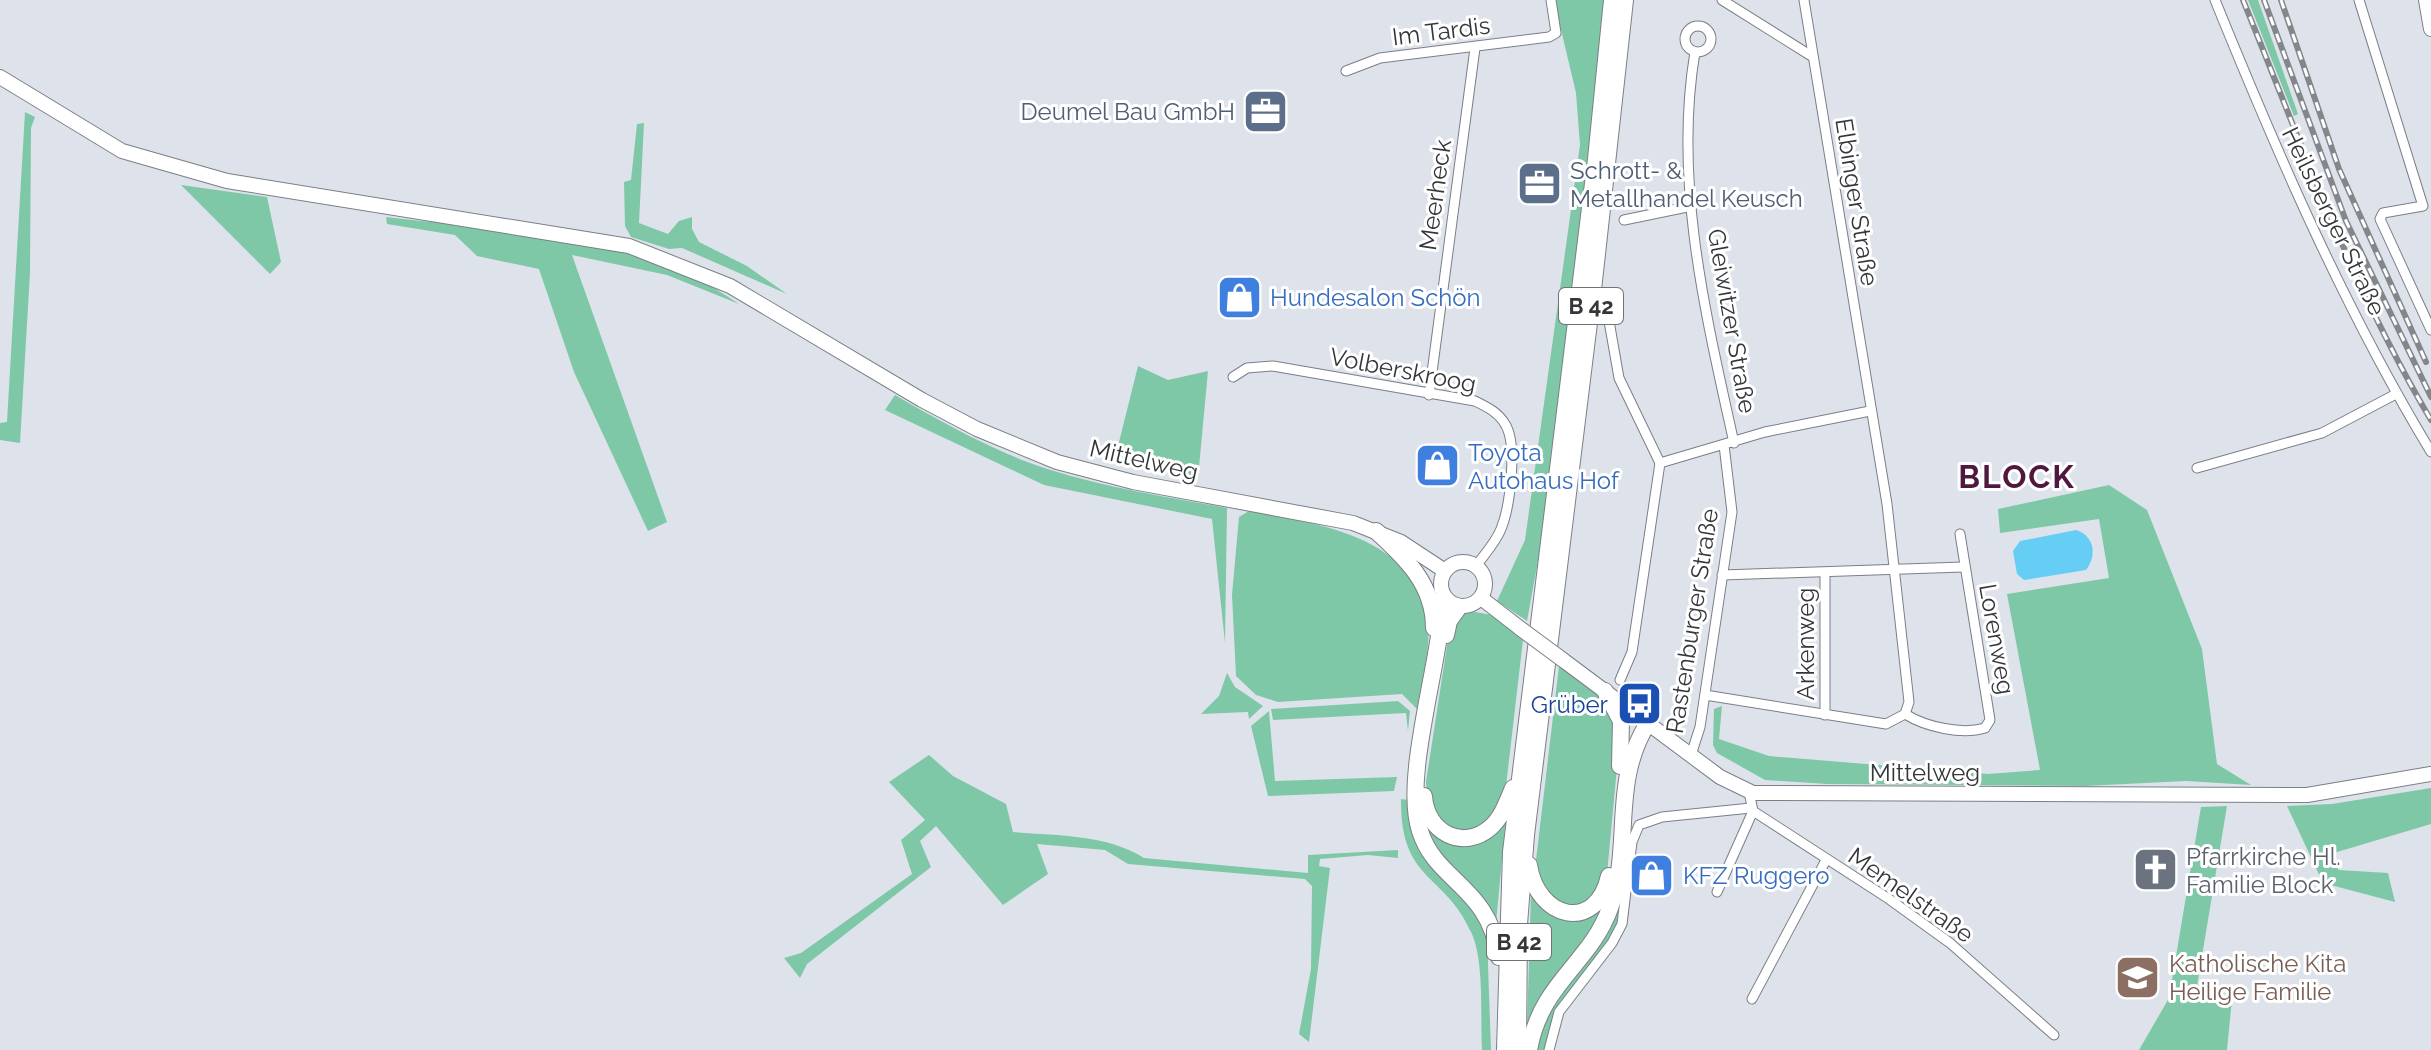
<svg xmlns="http://www.w3.org/2000/svg" width="2431" height="1050" viewBox="0 0 2431 1050" font-family="Raleway,sans-serif">
<rect width="100%" height="100%" fill="#dee3eb"/>
<!-- green -->
<g fill="#7ec8a7">
<path d="M1554 0H1606L1545 522 1527 621 1497 601 1525 540 1580 145 1576 93Z"/>
<path d="M2248 0H2258L2298 114 2294 116Z"/>
<path d="M25 112 35 117 31 128 30 273 20 443 0 440V423L7 422Z"/>
<path d="M644 123 639 223 668 234 679 221 692 217V229L699 242 747 266 787 294 682 248 669 249 631 237 625 226 624 182 631 180 637 124Z"/>
<path d="M181 185 267 197 281 262 270 274Z"/>
<path d="M386 217C503 231 639 234 739 304L667 275 572 255 667 522 648 531 574 372 539 269 477 256 455 235 387 224Z"/>
<path d="M1138 366 1168 380 1208 371 1198 478 1115 458Z"/>
<path d="M895 395C936 419 978 442 1022 460 1087 485 1158 495 1227 508L1225 643 1212 519 1044 485 885 410Z"/>
<path d="M2109 485 2147 510 2202 649 2217 764 2251 785 2186 781 2085 786 1827 784 1765 780 1717 753 1713 745 1714 709 1722 706 1719 739 1769 756 1988 774 2040 770 2007 594 2109 578 2099 519 2000 533 1998 509Z"/>
<path d="M1249 511C1319 524 1417 536 1428 623 1431 650 1421 682 1417 709L1402 694 1278 702 1256 695 1236 676 1232 595 1239 517Z"/>
<path d="M1475 612 1492 615 1523 640 1506 786 1493 817 1469 833 1444 827 1427 794 1426 782 1448 639 1462 614Z"/>
<path d="M1559 666 1589 687 1609 707 1619 746 1607 874 1599 893 1575 907 1554 902 1536 872V860Z"/>
<path d="M1227 673 1235 687 1263 706 1249 719 1248 712 1201 714 1219 696Z"/>
<path d="M1398 701 1410 711 1408 731 1406 713 1273 720 1271 709Z"/>
<path d="M1269 711 1275 781 1397 777 1394 791 1268 796 1251 726Z"/>
<path d="M929 755 953 776 1006 804 1013 832C1057 836 1106 834 1144 858L1308 873V855L1398 850V858L1368 855 1320 859 1319 866 1330 868 1309 1042 1299 1034 1311 969 1312 886 1305 879 1128 864 1105 850 1037 844 1048 874 1003 905 936 826 920 841 931 867 807 964 800 978 784 958 801 953 912 874 901 840 925 820 889 782Z"/>
<path d="M2431 788V824L2327 855 2339 870 2388 873 2395 902 2323 883 2287 806 2332 804Z"/>
<path d="M1401 799 1409 800 1455 887 1479 918 1487 936 1491 1050H1482C1480 1017 1485 961 1471 932 1444 872 1400 882 1401 799Z"/>
<path d="M2227 806 2196 992 2232 999 2227 1050H2139L2169 998 2201 807Z"/>
<path d="M1506 817 1496 923C1473 881 1438 863 1424 819L1447 842Z"/>
<path d="M1627 822 1634 841 1628 918 1616 942 1561 1012 1553 1050H1535L1540 1025 1598 940Z"/>
<path d="M1531 891 1548 911 1606 901 1602 915 1527 1029Z"/>
</g>
<!-- water -->
<path fill="#66cdf5" d="M2076 530C2095 536 2097 556 2086 570L2024 580 2017 574 2013 551 2020 541Z"/>
<g fill="none" stroke-linecap="round" stroke-linejoin="round">
<defs>
<g id="street">
<path d="M1722 0 1813 57"/>
<path d="M2215 0C2278 155 2344 308 2431 452"/>
<path d="M2359 0 2423 206 2383 213 2380 219 2431 330"/>
<circle cx="1698" cy="39" r="13"/>
<path d="M1695 52C1673 182 1706 316 1734 443"/>
<path d="M1346 71 1380 58 1549 37 1556 33 1551 0"/>
<path d="M1624 220 1692 206"/>
<path d="M1606 304 1619 378 1660 463 1632 652 1620 680"/>
<path d="M1233 377 1247 368 1273 366 1475 401C1487 407 1498 412 1505 424 1518 444 1510 507 1501 529 1496 542 1484 555 1476 566"/>
<path d="M1429 395 1475 48"/>
<path d="M1660 463 1765 432 1870 411"/>
<path d="M2197 468 2322 433 2396 394"/>
<path d="M1825 574V715"/>
<path d="M1722 575 1963 567"/>
<path d="M1705 695 1886 724 1905 714 1909 702 1887 504 1804 0"/>
<path d="M1905 714C1926 727 1962 735 1985 728L1990 720 1960 534"/>
<path d="M1691 755 1700 727 1732 512 1724 445"/>
<path d="M1749 792 1753 811 1889 899 1950 943 2054 1035"/>
<path d="M1717 892 1753 811"/>
<path d="M1752 999 1826 860"/>
<path d="M1549 1050 1559 1012 1612 943 1622 924 1632 842 1639 825 1662 817 1751 808"/>
</g>
<g id="secondary">
<path d="M2426 0 2431 29"/>
<path d="M0 77 122 151 227 181 629 246 730 286 922 400 977 429 1057 462 1133 482 1353 523 1401 542 1445 571"/>
<circle cx="1463" cy="584" r="22"/>
<path d="M1481 598 1521 629"/>
<path d="M1563 660 1720 777 1753 793 2307 795 2431 774"/>
</g>
<g id="highway">
<path d="M1376 531C1406 558 1434 585 1434 628"/>
<path d="M1443 596C1442 659 1402 776 1420 831 1436 882 1489 886 1499 957"/>
<path d="M1446 635 1449 621 1459 607"/>
<path d="M1605 691 1621 721 1620 766"/>
<path d="M1424 796C1426 832 1463 852 1491 827 1502 817 1507 802 1513 788"/>
<path d="M1529 865C1537 919 1596 934 1609 876"/>
<path d="M1505 1050 1511 852 1596 159 1612 0"/>
<path d="M1518 1050 1519 924 1526 835 1593 290 1625 0"/>
<path d="M1529 1050C1541 982 1590 964 1610 908 1633 847 1610 783 1648 723"/>
</g>
</defs>
<!-- street casing -->
<use href="#street" stroke="#7a7f86" stroke-width="11"/>
<!-- secondary casing -->
<use href="#secondary" stroke="#7a7f86" stroke-width="16"/>
<!-- highway casing -->
<use href="#highway" stroke="#7a7f86" stroke-width="18"/>
<!-- street -->
<use href="#street" stroke="#fff" stroke-width="9"/>
<!-- secondary -->
<use href="#secondary" stroke="#fff" stroke-width="14"/>
<!-- highway -->
<use href="#highway" stroke="#fff" stroke-width="16"/>
<defs>
<g id="rail">
<path d="M2243 0C2301 142 2352 288 2431 420"/>
<path d="M2264 0 2346 221 2431 397"/>
<path d="M2281 0 2339 169 2426 362"/>
</g>
</defs>
<!-- rail casing -->
<use href="#rail" stroke="#83878c" stroke-width="6"/>
<!-- rail -->
<use href="#rail" stroke="#fff" stroke-width="3" stroke-dasharray="9" stroke-linecap="butt"/>
<defs>
<path id="secondary-bridge" d="M1521 629 1563 660"/>
</defs>
<!-- secondary-bridge casing -->
<use href="#secondary-bridge" stroke="#7a7f86" stroke-width="16" stroke-linecap="butt"/>
<!-- secondary-bridge -->
<use href="#secondary-bridge" stroke="#fff" stroke-width="14"/>
</g>
<!-- icons -->
<defs>
<symbol id="office-square" viewBox="-11 -11 22 22"><rect x="-9" y="-9" width="18" height="18" rx="4" fill="#5c6f8a" stroke="#fff"/><path d="M-6-3h4V-5.5h4V-3h4V5H-6ZM-1-4.5V-3h2v-1.5ZM-6 0V1H6V0Z" fill="#fff"/></symbol>
<symbol id="shop-square" viewBox="-11 -11 22 22"><rect x="-9" y="-9" width="18" height="18" rx="4" fill="#3f7fe0" stroke="#fff"/><path d="M-5-2.5h2.3a2.7 3.5 0 0 1 5.4 0H5L5.5 6h-11ZM-1.5-2.5h3a1.5 2.3 0 0 0-3 0Z" fill="#fff"/></symbol>
<symbol id="bus-square" viewBox="-11 -11 22 22"><rect x="-9" y="-9" width="18" height="18" rx="4" fill="#1a4fb4" stroke="#fff"/><path d="M-5-6H5V4H4V6H2V4H-2V6H-4V4H-5ZM-3.5-4V0h7V-4ZM-3.5 1.2v1.5H-2V1.2ZM2 1.2v1.5H3.5V1.2Z" fill="#fff"/></symbol>
<symbol id="church-square" viewBox="-11 -11 22 22"><rect x="-9" y="-9" width="18" height="18" rx="4" fill="#6b7280" stroke="#fff"/><path d="M-1.2-6h2.4v3.5h3.3v2.4h-3.3V6h-2.4V-.1h-3.3v-2.4h3.3Z" fill="#fff"/></symbol>
<symbol id="school-square" viewBox="-11 -11 22 22"><rect x="-9" y="-9" width="18" height="18" rx="4" fill="#8d6e63" stroke="#fff"/><path d="M0-5L7-2L0 1L-7-2ZM-4 1L0 2.5L4 1V4Q0 6-4 4Z" fill="#fff"/></symbol>
</defs>
<g fill-rule="evenodd">
<use href="#office-square" x="1240" y="86" width="51" height="51"/>
<use href="#office-square" x="1514" y="158" width="51" height="51"/>
<use href="#shop-square" x="1214" y="272" width="51" height="51"/>
<use href="#shop-square" x="1412" y="440" width="51" height="51"/>
<use href="#bus-square" x="1614" y="678" width="51" height="51"/>
<use href="#church-square" x="2130" y="844" width="51" height="51"/>
<use href="#shop-square" x="1626" y="850" width="51" height="51"/>
<use href="#school-square" x="2112" y="952" width="51" height="51"/>
</g>
<g text-anchor="middle" dominant-baseline="central" stroke-width="6" stroke-linejoin="round" paint-order="stroke">
<!-- shield labels -->
<g fill="#fff" stroke="#717274" stroke-width="2">
<rect x="1559" y="288" width="64" height="36" rx="6"/>
<rect x="1487" y="924" width="64" height="36" rx="6"/>
</g>
<g font-size="22" font-weight="bold" fill="#343639">
<text x="1591" y="306">B 42</text>
<text x="1519" y="942">B 42</text>
</g>
<!-- street labels -->
<g font-size="24" fill="#343639" stroke="#fff">
<text transform="translate(1441 31) rotate(-7)">Im Tardis</text>
<text transform="translate(1435 195) rotate(-82)">Meerheck</text>
<text transform="translate(1857 202) rotate(81)">Elbinger Straße</text>
<text transform="translate(2334 221) rotate(64)">Heilsberger Straße</text>
<text transform="translate(1732 321) rotate(80)">Gleiwitzer Straße</text>
<text transform="translate(1403 370) rotate(11)">Volberskroog</text>
<text transform="translate(1144 460) rotate(13)">Mittelweg</text>
<text transform="translate(1692 621) rotate(-81)">Rastenburger Straße</text>
<text transform="translate(1997 639) rotate(80)">Lorenweg</text>
<text transform="translate(1805 644) rotate(-90)">Arkenweg</text>
<text x="1925" y="772">Mittelweg</text>
<text transform="translate(1911 895) rotate(35)">Memelstraße</text>
</g>
<!-- service labels -->
<g font-size="24" fill="#4e5e75" stroke="#fff" text-anchor="end">
<text x="1235" y="111">Deumel Bau GmbH</text>
<text x="1570" y="170" text-anchor="start">Schrott- &amp;<tspan x="1570" dy="28">Metallhandel Keusch</tspan></text>
</g>
<!-- shop labels -->
<g font-size="24" fill="#366cbe" stroke="#fff" text-anchor="start">
<text x="1270" y="297">Hundesalon Schön</text>
<text x="1468" y="452">Toyota<tspan x="1468" dy="28">Autohaus Hof</tspan></text>
<text x="1683" y="875">KFZ Ruggero</text>
</g>
<!-- transit labels -->
<g font-size="24" fill="#164399" stroke="#fff" text-anchor="end">
<text x="1608" y="704">Grüber</text>
</g>
<!-- worship labels -->
<g font-size="24" fill="#5b616d" stroke="#fff" text-anchor="start">
<text x="2186" y="856">Pfarrkirche Hl.<tspan x="2186" dy="28">Familie Block</tspan></text>
</g>
<!-- education labels -->
<g font-size="24" fill="#785e54" stroke="#fff" text-anchor="start">
<text x="2169" y="963">Katholische Kita<tspan x="2169" dy="28">Heilige Familie</tspan></text>
</g>
<!-- district labels -->
<g font-size="32" font-weight="bold" letter-spacing="2" fill="#50173f" stroke="#fff">
<text x="2017" y="476">BLOCK</text>
</g>
</g>
</svg>
